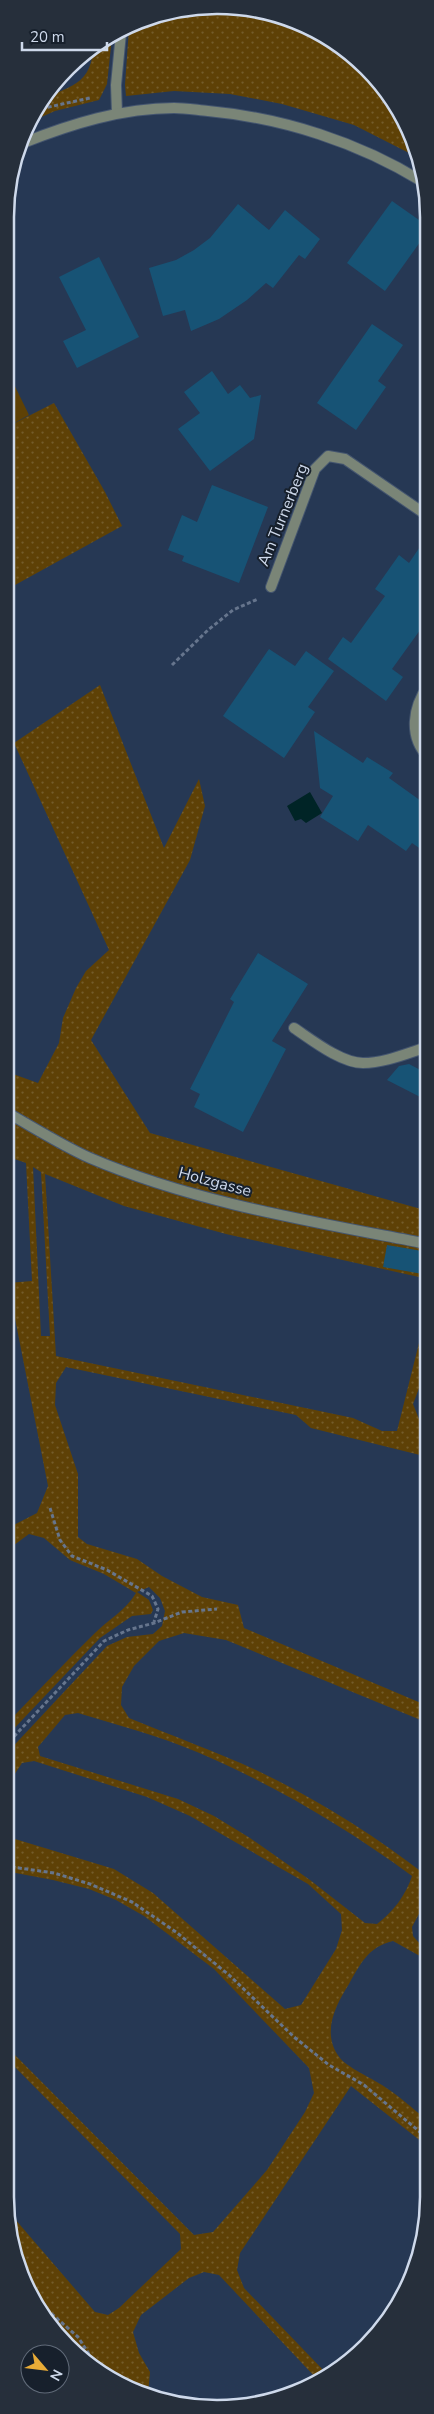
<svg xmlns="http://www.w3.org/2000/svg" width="434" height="2414" viewBox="0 0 434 2414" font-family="'Nunito Sans',sans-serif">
<defs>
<pattern id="grass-dots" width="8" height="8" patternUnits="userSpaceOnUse" patternTransform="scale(1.25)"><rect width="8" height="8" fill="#5e4106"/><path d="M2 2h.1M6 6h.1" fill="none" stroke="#745c2a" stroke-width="1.8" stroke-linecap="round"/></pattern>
</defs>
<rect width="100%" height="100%" fill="#263854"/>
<!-- grass -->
<g fill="url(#grass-dots)" fill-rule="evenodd">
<path d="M244 7 311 27 367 67 407 123 414 147 411 154 354 125 282 104 230 94 174 91 126 96 125 85 129 28 162 12Z"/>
<path d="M112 37 107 84 99 100 55 111 30 122C42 85 77 96 89 68 92 61 93 53 95 45Z"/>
<path d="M54 403 105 492 122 526 6 590 7 427Z"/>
<path d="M100 685 164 848 199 779 205 806 190 860 91 1040 150 1133 428 1211V1279L226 1234 124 1206 45 1174 56 1356 353 1418 382 1431H397L428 1307V1365L413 1404 419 1419 428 1426V1457L311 1428 296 1415 66 1367 56 1383 55 1405 78 1474V1537L87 1544 137 1559 162 1576 202 1597 238 1605 244 1628 428 1706V1723L226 1640 184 1633 159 1641 134 1666 122 1687 121 1705 129 1718C172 1736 215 1751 256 1770 317 1799 374 1835 427 1876V1899L412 1927 413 1936 427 1952V1960L393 1941C368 1947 361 1963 349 1984 335 2006 321 2034 340 2058 347 2067 371 2078 382 2085 398 2095 412 2108 427 2120V2146L351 2086 240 2253 237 2270 244 2288 327 2374 317 2379 219 2275 204 2272 189 2278 141 2315 133 2332 139 2353 150 2372 148 2394 123 2387 79 2356 83 2353 76 2343 47 2317 21 2278 8 2211 95 2312 108 2315 119 2308 181 2249 180 2234 5 2057V2045L194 2235 213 2232 267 2170 305 2112 314 2093 309 2068 214 1969 144 1916 116 1900 89 1889 53 1880 5 1871V1836L114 1869 153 1893 285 2009 301 2005 336 1949 342 1930 341 1914 308 1884 190 1816 147 1797 34 1761 22 1763 5 1789V1755L107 1646 127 1637 153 1634 162 1626 165 1611 160 1598 149 1587 137 1592 149 1600 153 1610 151 1614 132 1616 100 1638 5 1738V1702L14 1716C41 1688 67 1660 95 1633 109 1619 126 1610 136 1593L104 1574 70 1560 44 1538 29 1534 6 1551V1529L37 1513 48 1486 8 1283 32 1281 26 1163 6 1156V1069L13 1074 38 1083 59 1043 63 1018 76 988 86 971 109 950 14 743ZM33 1167 41 1172 50 1336H41ZM78 1713C118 1725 159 1736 197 1752 274 1785 345 1827 412 1876 406 1895 393 1912 377 1924L365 1923 310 1880 250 1838 214 1816 178 1799 40 1756 38 1747 65 1715Z"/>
</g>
<!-- green -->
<path fill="#5e4106" d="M7 370 29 415 7 427Z"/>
<!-- water -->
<path fill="#002426" d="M310 792 322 813 306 823 301 819 295 821 287 806Z"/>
<!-- building -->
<g fill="#175375">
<path d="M392 201 429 227 428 231 385 291 347 263Z"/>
<path d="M238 204 269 230 285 210 320 239 305 259 299 255 273 288 266 283 247 300 219 319 191 331 185 310 163 316 149 268 176 260 194 250 210 238Z"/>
<path d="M99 257 139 337 77 368 63 341 86 330 59 277Z"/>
<path d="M372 324 403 345 378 381 386 387 356 430 317 403Z"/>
<path d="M212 371 228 394 240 385 250 398 261 395 254 439 210 471 178 429 200 413 184 392Z"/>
<path d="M212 485 268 507 239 583 182 561 184 556 168 550 182 515 197 522Z"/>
<path d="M428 535V619L392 669 403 677 386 701 328 659 343 637 351 643 385 596 375 589 399 555 409 563Z"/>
<path d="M269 649 295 666 306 651 334 671 308 707 315 712 284 758 223 716Z"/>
<path d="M314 731 363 763 367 757 393 773 389 778 428 806V854L412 843 406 851 368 825 358 841 320 817 333 796 320 788Z"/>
<path d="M258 953 308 984 272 1041 286 1049 243 1132 194 1107 200 1094 190 1089 234 1002 230 999Z"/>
<path d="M409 1064 428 1074V1101L387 1080 399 1066Z"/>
<path d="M387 1245 428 1252V1275L383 1267Z"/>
</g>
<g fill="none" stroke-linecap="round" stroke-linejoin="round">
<defs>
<g id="lane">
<path d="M117 113 116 85 121 33"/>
<path d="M271 587 315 469 328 456 345 459 428 516"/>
<path d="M294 1028C312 1040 341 1063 363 1063 384 1063 405 1054 424 1048L428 1050"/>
</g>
<g id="street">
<path d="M23 143C71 124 122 108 174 108 185 108 197 110 208 111 283 118 358 142 423 182"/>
<path d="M428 757C408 736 413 707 428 686"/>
<path d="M424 1048 428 1041"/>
<path d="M6 1112C33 1127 61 1145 90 1158 195 1203 315 1222 428 1244"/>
</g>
</defs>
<!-- lane casing -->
<use href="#lane" stroke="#44556f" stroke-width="12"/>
<!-- street casing -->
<use href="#street" stroke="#44556f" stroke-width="12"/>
<!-- path -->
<g stroke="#66758d" stroke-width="3" stroke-dasharray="4 2.5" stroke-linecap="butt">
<path d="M35 110 90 98"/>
<path d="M172 665 208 630 233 610 258 599"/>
<path d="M50 1508 60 1540 72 1556 107 1570 152 1596 158 1609 154 1622"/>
<path d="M5 1746 104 1641 128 1630 154 1623 182 1612 217 1609"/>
<path d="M5 1866 54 1873 90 1884 132 1902 176 1932 229 1975 294 2037 329 2065 364 2085 427 2138"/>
<path d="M22 2279 45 2308 78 2337 100 2371"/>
</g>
<!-- lane -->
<use href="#lane" stroke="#7a8577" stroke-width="10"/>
<!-- street -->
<use href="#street" stroke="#7a8577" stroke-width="10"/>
</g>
<g text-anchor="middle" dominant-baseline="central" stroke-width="4" stroke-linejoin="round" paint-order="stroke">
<!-- street labels -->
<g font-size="16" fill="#ced9eb" stroke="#17202c">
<text transform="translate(283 515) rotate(-68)">Am Turnerberg</text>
<text transform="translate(215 1182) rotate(15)">Holzgasse</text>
</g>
</g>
<!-- crop -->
<path d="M0 0H434V2414H0ZM217 14H217A203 203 0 0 1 420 217V2197A203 203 0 0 1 217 2400H217A203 203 0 0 1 14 2197V217A203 203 0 0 1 217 14Z" fill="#262f3b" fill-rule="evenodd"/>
<path fill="none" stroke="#ced9eb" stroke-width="2.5" d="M217 14H217A203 203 0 0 1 420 217V2197A203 203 0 0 1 217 2400H217A203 203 0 0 1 14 2197V217A203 203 0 0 1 217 14Z"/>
<!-- north arrow -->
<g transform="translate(45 2369) rotate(118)"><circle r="24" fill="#17202c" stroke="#606a78"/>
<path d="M0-4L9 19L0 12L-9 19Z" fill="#e8ab37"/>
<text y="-8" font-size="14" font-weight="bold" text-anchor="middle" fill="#ced9eb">N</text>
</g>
<!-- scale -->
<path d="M22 42v8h85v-8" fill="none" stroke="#ced9eb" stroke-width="2.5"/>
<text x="30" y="42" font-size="15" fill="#ced9eb" stroke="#17202c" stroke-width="4" paint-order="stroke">20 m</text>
</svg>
